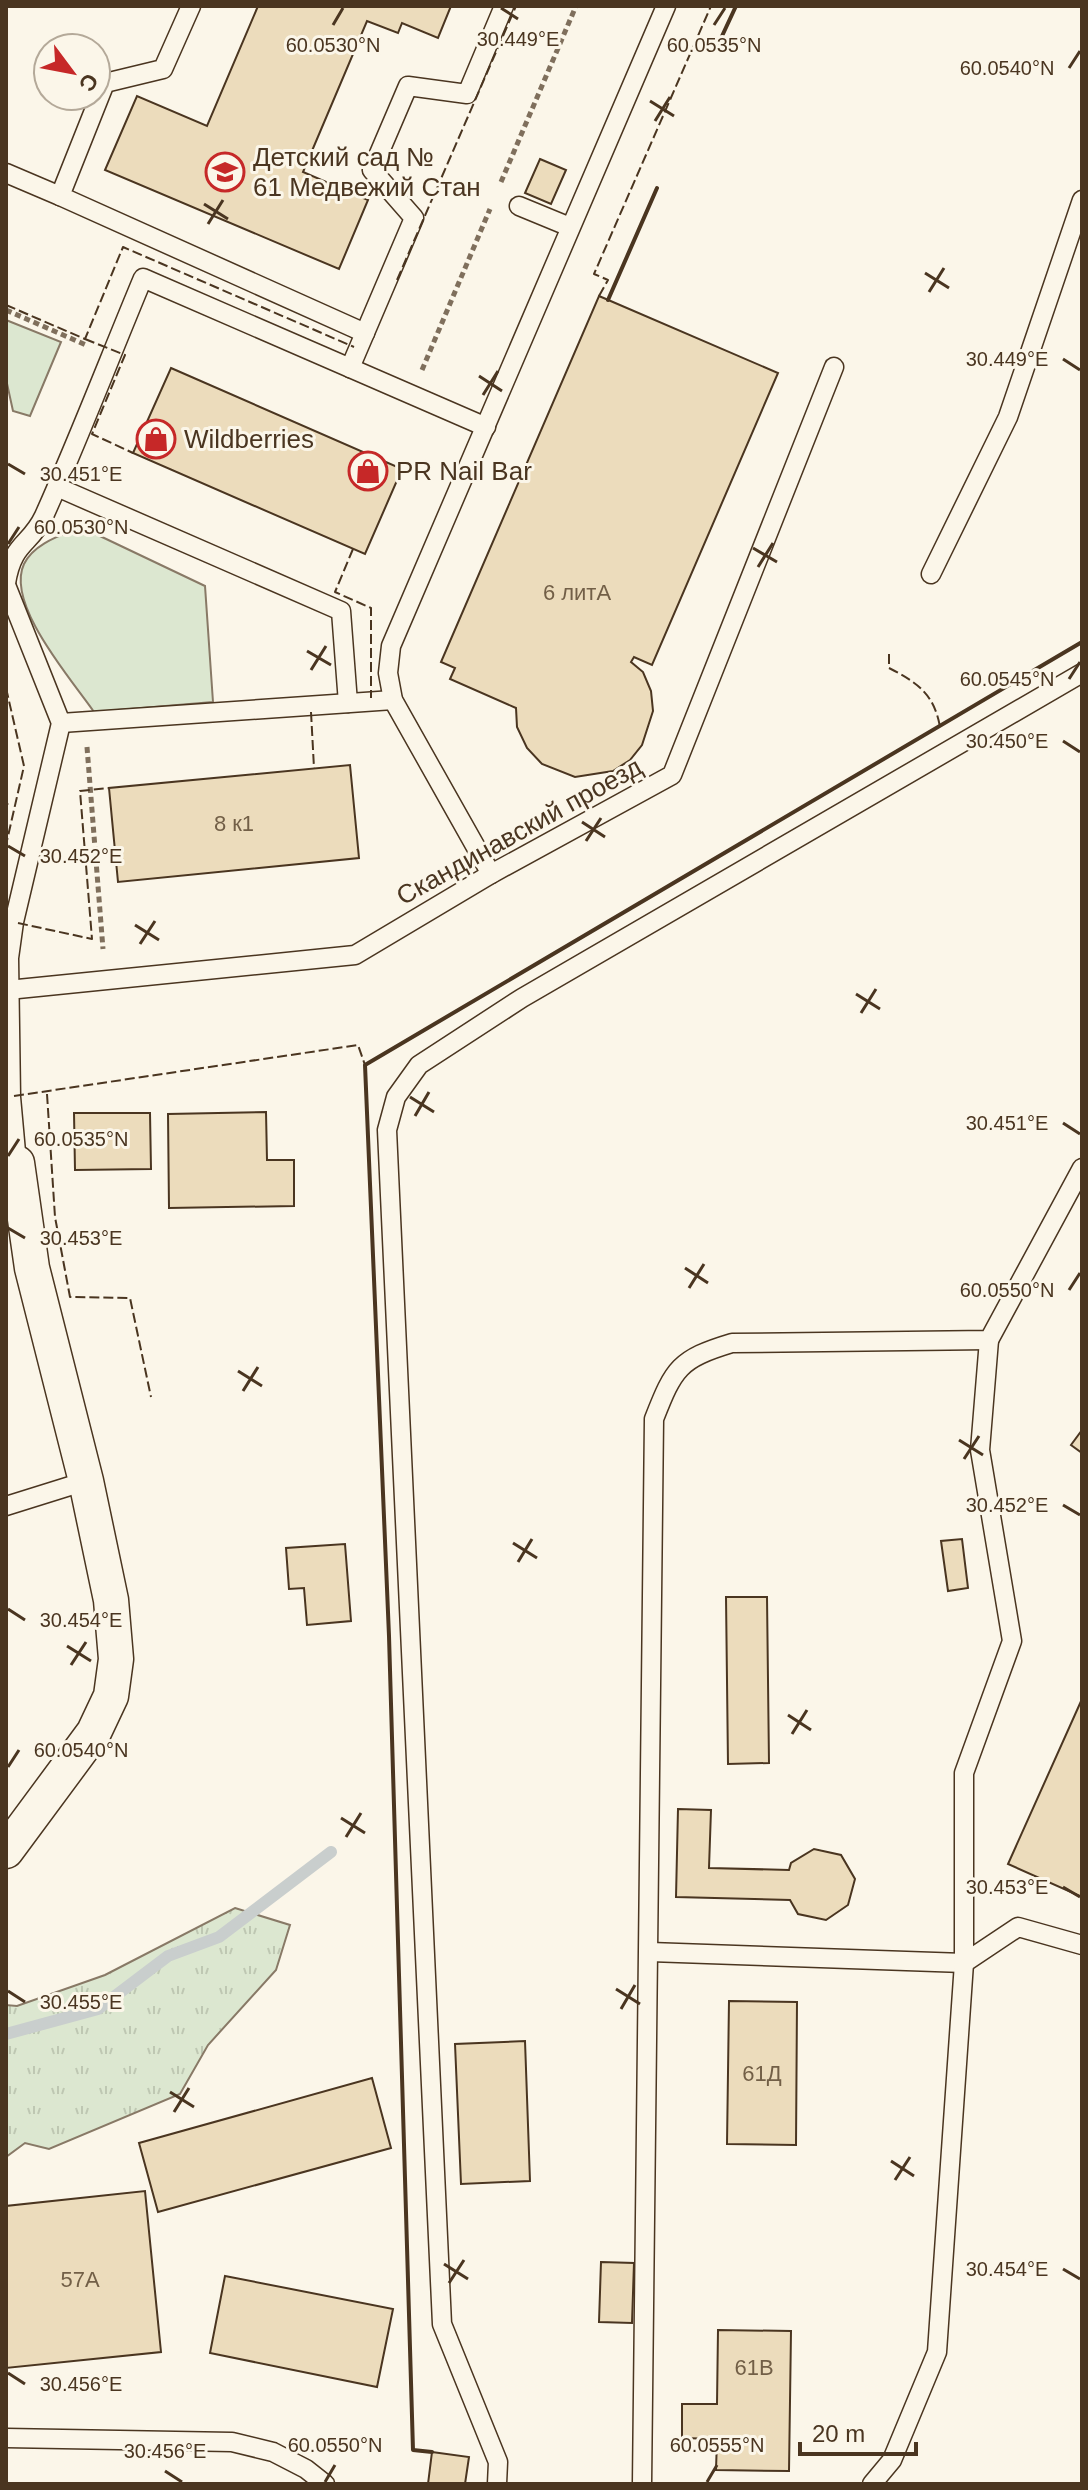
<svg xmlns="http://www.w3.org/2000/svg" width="1088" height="2490" viewBox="0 0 1088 2490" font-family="Arial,sans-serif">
<defs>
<pattern id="grass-tufts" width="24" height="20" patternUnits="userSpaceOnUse" patternTransform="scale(2)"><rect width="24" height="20" fill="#dce7d0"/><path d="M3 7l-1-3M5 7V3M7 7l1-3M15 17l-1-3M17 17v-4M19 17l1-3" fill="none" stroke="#bec7b2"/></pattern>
</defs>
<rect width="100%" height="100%" fill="#fbf6e9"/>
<!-- grass -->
<path fill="url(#grass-tufts)" stroke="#887966" stroke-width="2" d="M235 1908 290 1925 276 1970 208 2045 180 2094 49 2149 25 2143 6 2157V2005L17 2006 105 1975Z"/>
<!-- park -->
<g fill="#dce7d0" stroke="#887966" stroke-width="2">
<path d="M6 320 61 342 30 416 13 411 6 379Z"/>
<path d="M81 527 205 586 213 702 94 712C72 680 5 604 24 564 34 543 62 535 81 527Z"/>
</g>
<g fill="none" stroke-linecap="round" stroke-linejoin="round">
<!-- stream -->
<path stroke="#c9cecd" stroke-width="12" d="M6 2034 98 2009 168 1956 219 1937 331 1852"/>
</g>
<!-- building -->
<g fill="#ecdcbc" stroke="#4a3520" stroke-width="2">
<path d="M258 6H451L438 38 402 23 398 33 367 21 303 172 368 200 339 269 105 170 137 96 207 126Z"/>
<path d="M540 159 566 170 551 204 525 193Z"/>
<path d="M599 296 778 373 652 665 634 657 631 662 643 672 651 691 653 711 642 745 630 760 613 771 575 777 542 764 527 748 517 727 516 708 450 679 455 668 441 662Z"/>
<path d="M171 368 402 469 365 554 133 453Z"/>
<path d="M350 765 359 858 118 882 109 788Z"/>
<path d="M266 1112 267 1160H294V1206L169 1208 168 1114Z"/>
<path d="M74 1113H150L151 1169 75 1170Z"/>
<path d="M1082 1430V1453L1071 1445Z"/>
<path d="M962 1539 968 1588 948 1591 941 1541Z"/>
<path d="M345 1544 351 1621 307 1625 304 1588 289 1589 286 1548Z"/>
<path d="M726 1597H767L769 1763 728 1764Z"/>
<path d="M1082 1699V1897L1008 1864Z"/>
<path d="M678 1809 711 1810 709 1868 789 1870 791 1863 814 1849 841 1855 855 1879 848 1905 826 1920 798 1914 790 1900 676 1897Z"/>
<path d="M729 2001 797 2002 796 2145 727 2144Z"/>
<path d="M525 2041 530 2181 461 2184 455 2044Z"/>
<path d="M372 2078 391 2148 158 2212 139 2143Z"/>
<path d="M145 2191 161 2352 6 2368V2206Z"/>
<path d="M601 2262 634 2263 632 2323 599 2322Z"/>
<path d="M225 2276 393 2309 377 2387 210 2353Z"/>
<path d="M718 2330 791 2331 789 2471 716 2470 717 2439 682 2438V2404H717Z"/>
<path d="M432 2452 469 2457 465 2484H428Z"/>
</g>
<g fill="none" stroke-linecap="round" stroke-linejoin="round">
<defs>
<g id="service">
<path d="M191 6 163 69 105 83 60 196 365 333"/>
<path d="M6 173 60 196"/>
<path d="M519 206 570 227"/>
<path d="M350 368 414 218 372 170 408 86 467 94 504 6"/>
<path d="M57 487 341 611 348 703"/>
<path d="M931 574 1008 417 1082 200"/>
<path d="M6 583C13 541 30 546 44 516 79 438 110 357 143 278L486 427"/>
<path d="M6 585 61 723 14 922 9 958 11 1097 17 1163 13 1165"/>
<path d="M61 723 393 700"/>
<path d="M491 874 393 700 388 673 391 646 666 6"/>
<path d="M8 990 355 955 491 874 672 775 834 367"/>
<path d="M6 1506 86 1481"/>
<path d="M650 1952 964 1963 1018 1927 1082 1945"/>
<path d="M6 2438 232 2442 273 2452 306 2469 325 2484"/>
<path d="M497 2484 498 2462 442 2324 387 1130 396 1097 419 1065 522 998 1082 673"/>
<path d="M642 2484 654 1419C674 1368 679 1359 732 1343L989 1340 1082 1168"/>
<path d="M872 2484 892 2460 937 2352 964 1963V1773L1012 1641 980 1450 989 1340"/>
</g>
<path id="minor" d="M6 1851 94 1732 111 1696 116 1659 111 1600 86 1481 32 1268 17 1163"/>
</defs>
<!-- service casing -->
<use href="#service" stroke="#4a3520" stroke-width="21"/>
<!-- minor casing -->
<use href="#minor" stroke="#4a3520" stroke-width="37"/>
<!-- path -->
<g stroke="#7f6f5c" stroke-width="5" stroke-dasharray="6 4" stroke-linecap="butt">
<path d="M501 182 576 6"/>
<path d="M6 310 86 345"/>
<path d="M422 370 490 209"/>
<path d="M87 747 103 949"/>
<path d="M6 803V805"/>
</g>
<!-- service -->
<use href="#service" stroke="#fbf6e9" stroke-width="18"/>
<!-- minor -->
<use href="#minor" stroke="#fbf6e9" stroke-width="34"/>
<!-- fence -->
<g stroke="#4a3520" stroke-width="2" stroke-dasharray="10 4" stroke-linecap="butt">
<path d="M397 280 516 6"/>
<path d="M599 296 608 280 594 274 711 6"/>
<path d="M6 305 85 339 123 247 354 347"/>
<path d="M85 339 125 355 92 434 133 453"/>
<path d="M353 549 335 592 371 608V698"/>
<path d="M889 654V668C918 683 934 694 940 727"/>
<path d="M6 688 24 766 6 845"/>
<path d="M311 712 314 768"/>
<path d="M18 923 92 939 80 791 109 788"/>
<path d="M47 1094 55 1217 70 1297 130 1298 151 1397"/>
<path d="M14 1096 358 1045 365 1065"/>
</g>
<!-- wall -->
<g stroke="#4a3520" stroke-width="4">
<path d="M716 49 736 6"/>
<path d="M608 300 657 188"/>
<path d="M432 2452 413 2450 389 1636 365 1065 1082 642"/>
</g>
</g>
<!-- ticks -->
<path fill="none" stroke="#4a3520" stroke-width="3" d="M501 8 518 19M333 25 343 8M714 25 725 8M1069 68 1080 51M650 101 674 116M655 121 670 97M204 204 228 219M208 224 223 200M925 273 949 288M929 292 944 268M1063 359 1080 370M479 376 502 391M483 395 498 371M8 464 25 474M8 544 19 527M753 548 777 562M758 567 773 543M307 651 331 665M311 670 326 646M1069 679 1080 662M1063 741 1080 752M582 822 605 837M586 841 601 818M8 846 25 856M135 925 159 940M140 944 155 921M856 994 880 1009M861 1013 876 989M410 1097 434 1112M415 1116 429 1092M1063 1123 1080 1134M8 1156 19 1139M8 1228 25 1238M685 1268 708 1283M689 1288 704 1264M1069 1290 1080 1273M238 1371 262 1386M243 1391 258 1367M959 1440 983 1455M964 1459 979 1436M1063 1505 1080 1515M513 1543 537 1558M518 1562 532 1539M8 1609 25 1620M67 1646 91 1661M71 1665 86 1642M788 1715 811 1730M792 1734 807 1710M8 1767 19 1750M341 1818 365 1833M346 1837 361 1813M1063 1887 1080 1897M616 1989 640 2004M8 1991 25 2002M621 2009 635 1985M170 2092 194 2107M174 2112 189 2088M891 2161 914 2176M895 2180 910 2157M444 2264 468 2279M1063 2269 1080 2279M449 2283 464 2260M8 2373 25 2384M165 2471 182 2482M325 2482 335 2465M707 2482 717 2465"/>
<!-- icons -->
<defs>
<symbol id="school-ring" viewBox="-11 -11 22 22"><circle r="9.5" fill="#fbf6e9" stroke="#c62828" stroke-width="1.5"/><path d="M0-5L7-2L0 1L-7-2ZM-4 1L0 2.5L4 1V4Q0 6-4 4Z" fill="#c62828"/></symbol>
<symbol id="shop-ring" viewBox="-11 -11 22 22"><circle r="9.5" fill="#fbf6e9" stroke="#c62828" stroke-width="1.5"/><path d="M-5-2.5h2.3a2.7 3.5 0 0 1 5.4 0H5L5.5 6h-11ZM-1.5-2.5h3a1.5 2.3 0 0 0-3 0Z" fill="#c62828"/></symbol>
</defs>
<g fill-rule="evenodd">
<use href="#school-ring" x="203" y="150" width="44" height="44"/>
<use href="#shop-ring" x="134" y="417" width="44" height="44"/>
<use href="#shop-ring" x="346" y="449" width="44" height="44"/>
</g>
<g text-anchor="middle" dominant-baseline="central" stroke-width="6" stroke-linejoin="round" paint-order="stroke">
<!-- number labels -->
<g font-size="22" fill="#725f47">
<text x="577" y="592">6 литА</text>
<text x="234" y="823">8 к1</text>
<text x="762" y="2073">61Д</text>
<text x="80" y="2279">57А</text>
<text x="754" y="2367">61В</text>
</g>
<!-- poi labels -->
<g font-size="26" fill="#4a3520" stroke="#fbf6e9" text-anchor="start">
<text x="253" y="157">Детский сад №<tspan x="253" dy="30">61 Медвежий Стан</tspan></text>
<text x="184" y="439">Wildberries</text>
<text x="396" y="471">PR Nail Bar</text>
</g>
<!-- street labels -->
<g font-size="26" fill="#4a3520" stroke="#fbf6e9">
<text transform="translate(519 831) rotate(-29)">Скандинавский проезд</text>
</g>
</g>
<g font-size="20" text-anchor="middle" fill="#4a3520" stroke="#fbf6e9" stroke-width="6" stroke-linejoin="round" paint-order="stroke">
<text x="518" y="46">30.449°E</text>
<text x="333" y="52">60.0530°N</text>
<text x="714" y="52">60.0535°N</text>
<text x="1007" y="75">60.0540°N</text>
<text x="1007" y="366">30.449°E</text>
<text x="81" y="481">30.451°E</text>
<text x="81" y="534">60.0530°N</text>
<text x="1007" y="686">60.0545°N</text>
<text x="1007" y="748">30.450°E</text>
<text x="81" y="863">30.452°E</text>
<text x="1007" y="1130">30.451°E</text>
<text x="81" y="1146">60.0535°N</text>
<text x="81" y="1245">30.453°E</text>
<text x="1007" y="1297">60.0550°N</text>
<text x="1007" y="1512">30.452°E</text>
<text x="81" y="1627">30.454°E</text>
<text x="81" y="1757">60.0540°N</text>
<text x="1007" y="1894">30.453°E</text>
<text x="81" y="2009">30.455°E</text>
<text x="1007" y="2276">30.454°E</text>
<text x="81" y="2391">30.456°E</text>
<text x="335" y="2452">60.0550°N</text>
<text x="717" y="2452">60.0555°N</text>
<text x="165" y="2458">30.456°E</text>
</g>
<!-- border -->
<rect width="1088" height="2490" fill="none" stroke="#4a3520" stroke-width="16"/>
<!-- north arrow -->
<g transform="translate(72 72) rotate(122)"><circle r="38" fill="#fbf6e9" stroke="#b4a999" stroke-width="2"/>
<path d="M0-6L14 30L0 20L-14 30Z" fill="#c62828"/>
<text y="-12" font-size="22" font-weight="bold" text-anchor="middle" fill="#4a3520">С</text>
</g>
<!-- scale -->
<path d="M800 2442v12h116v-12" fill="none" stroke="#4a3520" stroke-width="4"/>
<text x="812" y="2442" font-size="24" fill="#4a3520" stroke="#fbf6e9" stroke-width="6" paint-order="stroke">20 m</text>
</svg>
